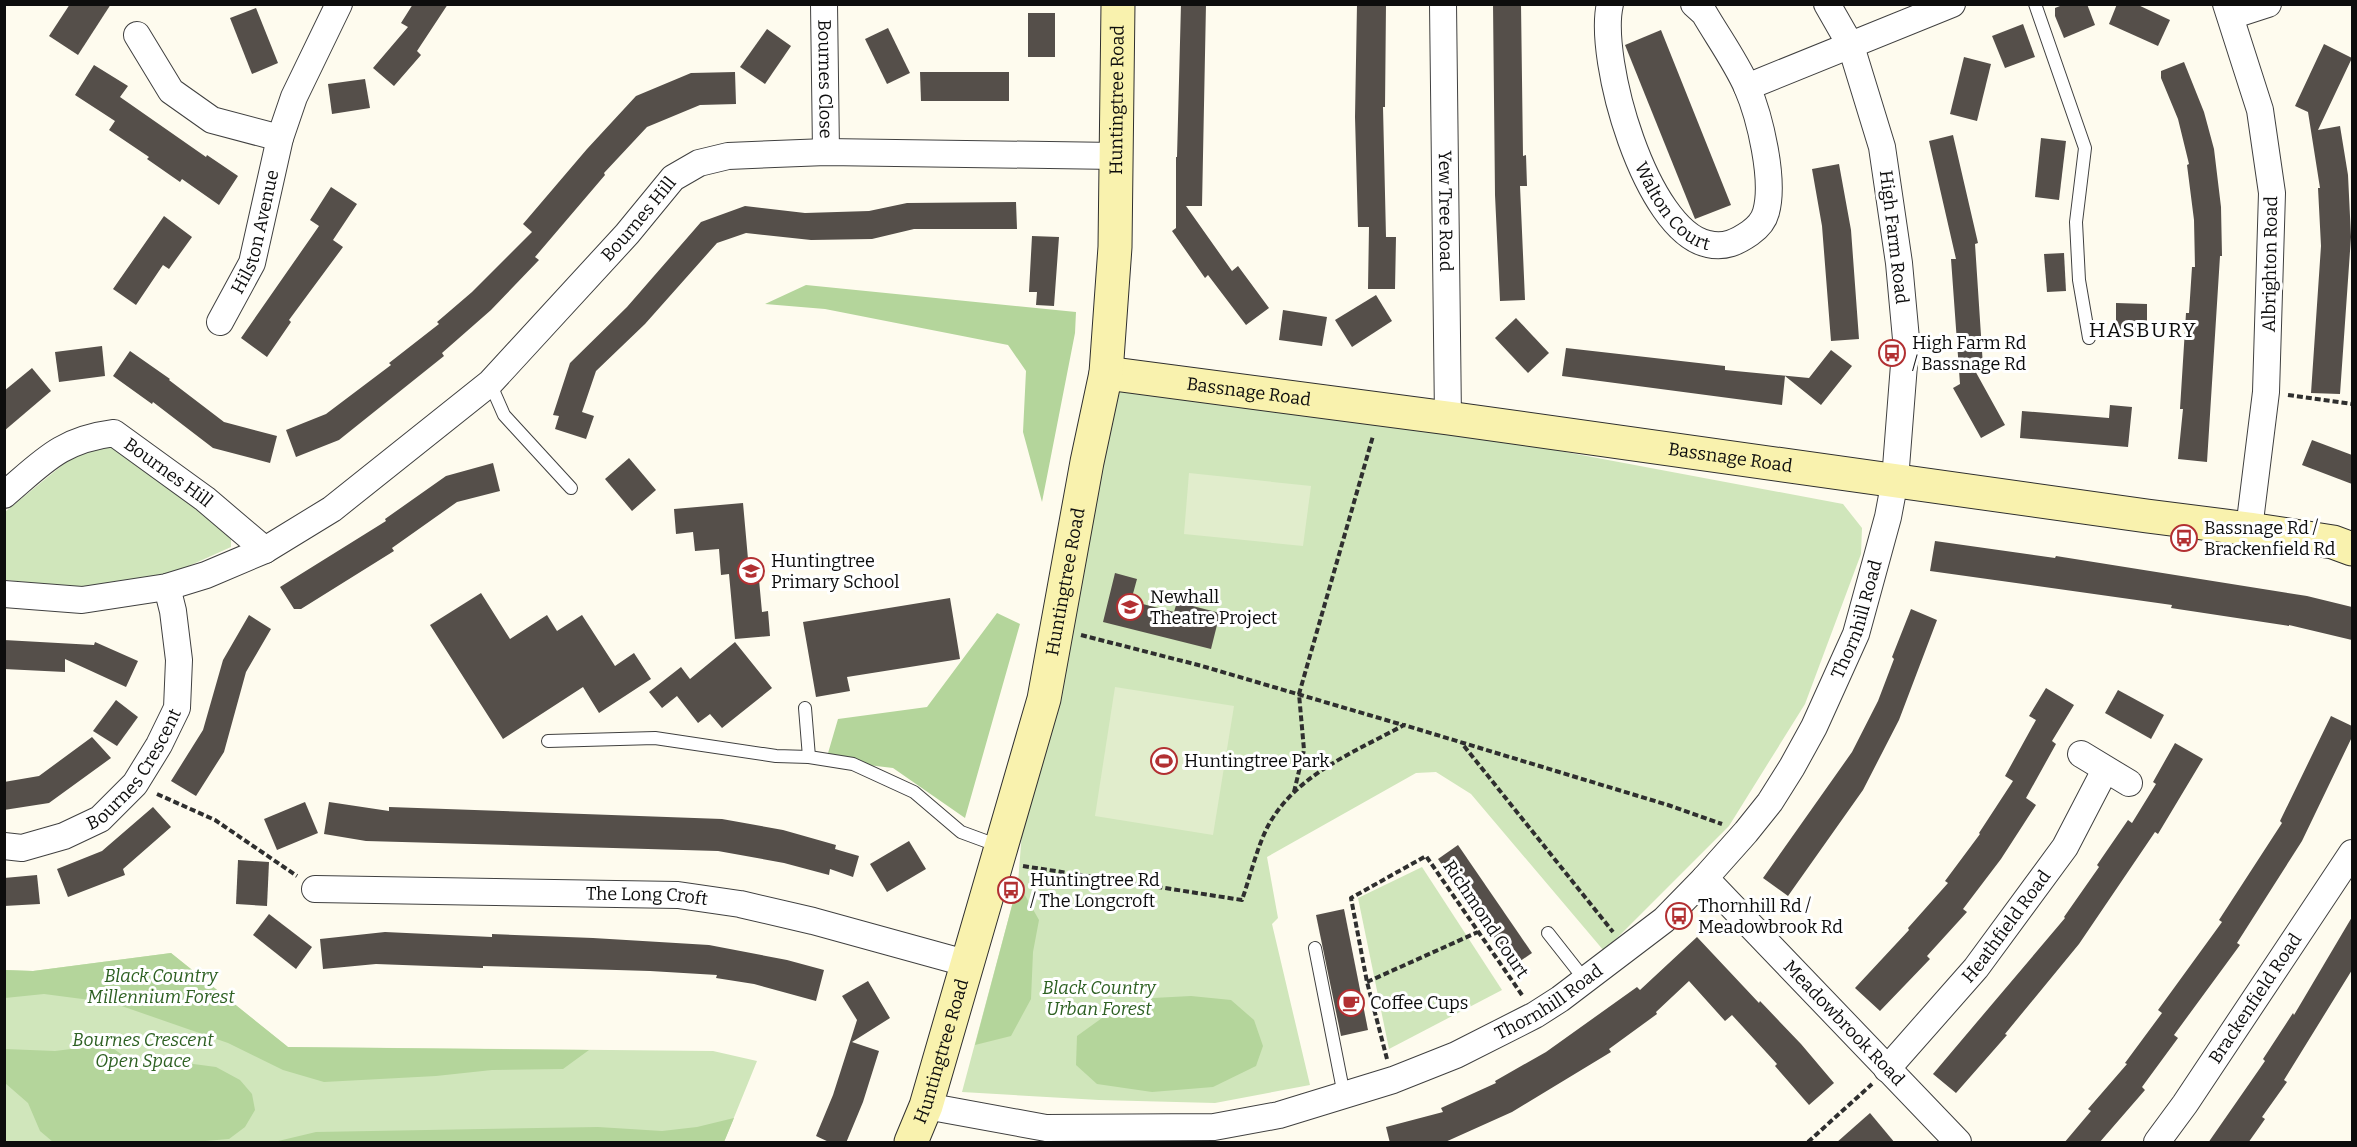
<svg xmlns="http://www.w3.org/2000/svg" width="2357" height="1147" viewBox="0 0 2357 1147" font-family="Bitter,serif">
<rect width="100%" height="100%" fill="#fefbee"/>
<!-- green -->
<g fill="#d0e6bb">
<path d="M1110 384 1442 429 1843 504 1862 528 1861 554 1805 704 1729 826 1604 951 1471 794 1436 772 1416 773 1267 857 1278 918 1272 924 1310 1085 1215 1103 1099 1100 962 1092 1018 883 1024 806Z"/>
<path d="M87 445 118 446 231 536V547L171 574 85 588 5 580V512Z"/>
<path d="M1422 867 1502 990 1389 1049 1358 898Z"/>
<path d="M171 953 288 1047 713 1051 757 1061 724 1142H5V970L33 971Z"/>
</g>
<!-- forest -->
<g fill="#b4d59b">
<path d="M806 285 1076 312 1075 333 1042 502 1023 432 1026 371 1008 345 825 309 765 304Z"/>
<path d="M997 613 1020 624 965 818 893 768 826 760 838 719 927 707Z"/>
<path d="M1018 883 1039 920 1033 952 1031 999 1011 1036 975 1045Z"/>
<path d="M171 953 288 1047 589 1050 563 1069 492 1070 436 1076 324 1082 283 1070 228 1043 113 1003 44 994 5 998V970L33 971Z"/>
<path d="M1191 996 1231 1000 1254 1020 1263 1046 1256 1066 1213 1087 1152 1092 1097 1084 1076 1065 1077 1036 1109 1013 1153 998Z"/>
<path d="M87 1047 114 1049 136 1065 158 1071 186 1063 216 1067 240 1080 252 1094 255 1110 245 1127 229 1139 193 1142H53L40 1131 28 1103 5 1083V1049L55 1051Z"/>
<path d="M734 1118 724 1142H274L316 1132 598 1127 662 1131 697 1127Z"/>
</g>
<!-- pitch -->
<g fill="#e1edcc">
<path d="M1189 473 1311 486 1303 546 1184 534Z"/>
<path d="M1115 687 1234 706 1213 835 1095 816Z"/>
</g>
<!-- building -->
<g fill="#554f4a">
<path d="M70 4H111L78 55 49 36Z"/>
<path d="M413 4H448L417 51 421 55 394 86 373 68 408 27 401 23Z"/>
<path d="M1181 4H1206L1202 206H1186L1232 271 1238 266 1269 308 1246 325 1208 275 1205 278 1172 231 1176 228V157H1177Z"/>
<path d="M1357 4H1386L1385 107H1383L1386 237H1396L1395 289H1368L1369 227H1358L1355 117Z"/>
<path d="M1493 4H1521L1523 156 1526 155 1527 186H1520L1525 300 1500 301 1495 195Z"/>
<path d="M2065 4H2087L2095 25 2064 38 2055 16V8Z"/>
<path d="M2117 4H2136L2170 20 2158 46 2109 24Z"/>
<path d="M256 8 278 63 252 74 230 18Z"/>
<rect x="1028" y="13" width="27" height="44"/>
<path d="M2023 24 2035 57 2005 68 1992 36Z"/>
<path d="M888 28 910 73 887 84 865 39Z"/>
<path d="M767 29 791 46 765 84 740 67Z"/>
<path d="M1661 30 1731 205 1695 219 1625 45Z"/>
<path d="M2324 44 2352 58 2318 130 2340 126 2348 175 2351 237 2340 394 2311 393 2321 246 2318 188H2320L2308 112 2295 106Z"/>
<path d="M1964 57 1991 64 1977 121 1950 114Z"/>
<path d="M2184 62 2204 112 2214 149 2221 207 2222 256H2220L2207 462 2178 459 2183 409H2180L2186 313H2189L2192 267H2195L2194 220 2187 165 2189 164 2178 119 2161 78V71Z"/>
<path d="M94 65 128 86 120 97 206 157 207 155 238 176 219 205 182 179 180 182 147 159 149 157 109 130 115 121 75 95Z"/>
<path d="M735 72 736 104 700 105 647 127 604 173 605 175 535 257 539 260 491 310 442 353 444 356 339 440 296 457 286 430 326 414 391 365 389 363 439 324 437 322 472 292 532 232 523 224 587 149 636 96 691 73Z"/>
<path d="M920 72H1009V101H921Z"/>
<path d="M365 79 370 108 332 114 328 84Z"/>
<path d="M1953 135 1978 243 1975 244 1983 366 1973 367 2005 425 1981 438 1953 388 1960 384 1951 259H1956L1929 141Z"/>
<path d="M2041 138 2066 141 2059 200 2035 197Z"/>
<path d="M1839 164 1851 230 1859 339 1831 341 1822 226 1812 169Z"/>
<path d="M331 187 357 204 333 240 343 247 289 320 291 322 267 357 241 338 319 226 310 220Z"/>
<path d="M1016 202 1017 229H914L872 239 811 240 746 233 717 243 645 324 596 371 582 412 594 416 586 439 555 429 559 416 553 415 570 363 627 307 701 222 745 206 805 213 869 211 907 203Z"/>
<path d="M164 216 192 237 169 269 163 265 136 305 113 289Z"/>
<path d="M1032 236 1059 237 1054 306 1036 305 1037 292H1029Z"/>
<path d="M2064 253 2066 291 2047 292 2044 254Z"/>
<path d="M1376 295 1392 321 1352 347 1335 320Z"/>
<path d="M2116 303 2147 304V330L2116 329Z"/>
<path d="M1283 310 1327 317 1322 346 1279 340Z"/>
<path d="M1516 318 1549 353 1528 373 1495 338Z"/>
<path d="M102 346 105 376 59 382 55 352Z"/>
<path d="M1566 348 1725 366V370L1809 378 1831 350 1852 366 1821 405 1785 376 1782 405 1562 376Z"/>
<path d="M130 351 170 379 169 380 224 422 277 436 270 463 213 448 153 402 152 404 113 376Z"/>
<path d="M32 368 51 391 4 431V391Z"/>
<path d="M2110 405 2132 407 2128 447 2020 438 2022 411 2109 418Z"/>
<path d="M2312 440 2352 455V484L2302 465Z"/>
<path d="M629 458 656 490 632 511 605 479Z"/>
<path d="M493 463 500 491 457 502 392 548 394 551 301 609H294L280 587 386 521 385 519 446 476Z"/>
<path d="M743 503 749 570 758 569 762 612 768 611 770 636 735 639 729 574 721 575 719 549 695 551 693 532 676 534 674 509Z"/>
<path d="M1935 541 2055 558 2056 556 2307 596 2352 607V640L2289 625V626L2171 608 2172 605 1930 571Z"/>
<path d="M1115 573 1137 579 1131 601 1174 612 1177 602 1220 613 1211 649 1103 622Z"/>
<path d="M481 593 510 639 547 615 557 631 582 615 615 666 634 653 651 679 599 713 583 687 503 739 430 625Z"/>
<path d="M950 598 960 659 847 677 850 691 816 697 803 622Z"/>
<path d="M1911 609 1937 620 1899 720 1863 790 1788 896 1763 878 1852 752 1878 701 1894 659 1892 657Z"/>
<path d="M249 615 271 629 246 672 224 752 196 796 171 781 203 730 223 660Z"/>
<path d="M4 640 94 645 95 642 138 661 126 687 65 659V672L4 669Z"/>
<path d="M735 642 772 688 722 728 710 714 698 723 677 696 662 708 649 692 681 667 690 679Z"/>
<path d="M2046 688 2074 705 2052 741 2056 744 2026 798 2036 805 2001 859 1963 909 1967 912 1927 956 1930 959 1880 1011 1855 988 1909 930 1908 928 1948 883 1945 881 1980 834 1979 833 2013 781 2005 776 2036 720 2029 716Z"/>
<path d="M2118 690 2164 715 2151 739 2105 713Z"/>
<path d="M116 700 138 717 117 746 93 731Z"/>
<path d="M2331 716 2352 726V737L2302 841 2237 943 2240 945 2174 1035 2178 1038 2142 1087 2145 1090 2099 1143H2064L2091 1111 2088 1109 2127 1064 2125 1063 2162 1013 2158 1010 2222 922 2219 920 2282 823 2280 821Z"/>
<path d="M92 737 111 758 49 803 4 810V782L39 776Z"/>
<path d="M2175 743 2203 759 2158 834 2155 832 2079 944 2005 1034 2007 1035 1956 1093 1933 1074 2065 918 2064 917 2099 867 2097 865 2128 820 2132 823 2156 784 2153 782Z"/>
<path d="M305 802 318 833 277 850 264 819Z"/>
<path d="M329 802 389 811V807L722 819 783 830 836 845 835 849 859 856 853 877 830 869 829 875 784 863 718 851 366 841 324 834Z"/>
<path d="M153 807 171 827 123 869 125 875 68 897 57 869 102 851Z"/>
<path d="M909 841 926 869 887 892 870 864Z"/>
<path d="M1458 845 1532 953 1513 966 1438 859Z"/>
<path d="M238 860 269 862 267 906 236 904Z"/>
<path d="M37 875 40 904 4 906V878Z"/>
<path d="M1344 909 1368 1030 1341 1036 1316 915Z"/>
<path d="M269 914 312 947 296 969 253 935Z"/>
<path d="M2352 917V970L2284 1080 2287 1082 2262 1117 2265 1119 2248 1143H2208L2265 1061 2263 1059 2293 1013 2294 1015Z"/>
<path d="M385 932 492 937V934L593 938 709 945 787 960 824 970 816 1001 754 984 716 978 717 975 650 971 483 966V968L376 964 323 969 320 939Z"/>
<path d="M1697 937 1759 1003 1760 1001 1801 1044 1834 1083 1809 1105 1775 1066 1777 1064 1732 1015 1725 1021 1689 981 1656 1012 1657 1014 1609 1049 1611 1052 1512 1112 1443 1143H1390L1386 1127 1443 1112 1441 1108 1496 1083 1495 1081 1546 1052 1637 987 1640 990Z"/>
<path d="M868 981 890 1018 852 1042 879 1051 863 1102 846 1143H831L816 1136 833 1095 857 1020 842 996Z"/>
<path d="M1870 1113 1895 1143H1836Z"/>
</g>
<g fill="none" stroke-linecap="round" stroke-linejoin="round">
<defs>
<g id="lane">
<path d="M2035 4 2085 148 2076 222 2079 280 2089 338"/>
<path d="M490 383 504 415 571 488"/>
<path d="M805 708 809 757"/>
<path d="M548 741 655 738 776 756 809 757 853 764 914 792 961 832 999 846"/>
<path d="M1548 933 1585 980"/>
<path d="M1315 948 1344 1095"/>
</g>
<g id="street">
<path id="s1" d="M824 4 826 152"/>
<path id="s2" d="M1443 4 1448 418"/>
<path id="s3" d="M1610 4C1597 59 1646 231 1708 244 1725 248 1737 242 1750 233 1757 228 1764 220 1766 212 1775 180 1760 117 1747 87 1736 62 1718 37 1704 13L1694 4"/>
<path d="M2226 4 2260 110 2272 193 2266 392 2249 529"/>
<path d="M2231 16 2268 4"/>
<path d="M137 35 171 91 212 120 280 138"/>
<path d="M1747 87 1952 4"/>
<path id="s4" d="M220 322 252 263 280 138 294 97 339 4"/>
<path id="s5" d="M4 495C43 462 60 440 114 433L205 499 265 550"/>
<path id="s6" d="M4 594 82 600 167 587 206 575 265 550 332 509 490 383 627 234 673 178 699 163 728 156 826 152 1116 156"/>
<path d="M2081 754 2129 783"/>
<path id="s7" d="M4 846 22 848 64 836 100 819 135 784 159 745 177 708 179 660 173 611 167 587"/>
<path id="s8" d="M1705 878 1958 1142"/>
<path id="s9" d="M315 889 678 895 740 904 813 921 969 964"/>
<path id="s10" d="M1887 1069 1976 968 2065 847 2105 770"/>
<path id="s11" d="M926 1106 1046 1128 1214 1127 1279 1115 1393 1080 1456 1055 1535 1015 1560 999 1664 920 1705 878 1746 832 1770 802 1792 767 1814 727 1856 634 1888 517 1895 480 1906 339 1899 263 1882 147 1851 46 1827 4"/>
<path id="s12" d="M2157 1142 2185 1104 2352 853"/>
</g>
<g id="secondary">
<path id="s13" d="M1106 373 1448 418 2147 516 2249 529 2333 542 2352 549"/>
<path id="s14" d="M911 1142 926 1106 1044 699 1087 462 1106 373 1115 247 1118 4"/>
</g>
</defs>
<!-- lane casing -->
<use href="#lane" stroke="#404040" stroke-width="14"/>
<!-- street casing -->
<use href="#street" stroke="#404040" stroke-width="28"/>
<!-- secondary casing -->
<use href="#secondary" stroke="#2f2f2f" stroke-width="35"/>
<!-- path -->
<g stroke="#2f2f2f" stroke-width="4" stroke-dasharray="6 3" stroke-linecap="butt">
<path d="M2288 395 2352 404"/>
<path d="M1081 635 1202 666 1403 725"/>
<path d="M1464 746 1613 932"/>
<path d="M1294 792 1304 750 1299 694 1373 436"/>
<path d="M157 794 215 820 297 876"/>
<path d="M1023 866 1242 900C1250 877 1257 847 1268 826 1296 774 1355 752 1404 725L1668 805 1722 824"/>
<path d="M1367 982 1478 932"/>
<path d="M1387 1059 1367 982 1351 898 1426 856 1522 995"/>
<path d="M1808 1142 1872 1084"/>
</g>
<!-- lane -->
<use href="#lane" stroke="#fff" stroke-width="12"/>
<!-- street -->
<use href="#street" stroke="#fff" stroke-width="26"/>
<!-- secondary -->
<use href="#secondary" stroke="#f9f2ae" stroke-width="33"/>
</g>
<!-- icons -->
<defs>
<symbol id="bus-ring" viewBox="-11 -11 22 22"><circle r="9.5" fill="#fff" stroke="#b23032" stroke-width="1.5"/><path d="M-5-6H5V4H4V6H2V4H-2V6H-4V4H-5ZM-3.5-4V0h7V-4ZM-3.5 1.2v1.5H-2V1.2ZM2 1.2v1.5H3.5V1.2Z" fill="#b23032"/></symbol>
<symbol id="school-ring" viewBox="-11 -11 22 22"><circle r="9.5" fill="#fff" stroke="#b23032" stroke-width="1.5"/><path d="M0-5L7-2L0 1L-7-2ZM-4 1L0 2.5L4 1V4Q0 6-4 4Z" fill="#b23032"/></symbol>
<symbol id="stadium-ring" viewBox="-11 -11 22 22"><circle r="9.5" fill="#fff" stroke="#b23032" stroke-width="1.5"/><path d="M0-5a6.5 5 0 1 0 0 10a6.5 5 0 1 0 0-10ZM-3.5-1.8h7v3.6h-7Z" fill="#b23032"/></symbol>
<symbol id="cafe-ring" viewBox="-11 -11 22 22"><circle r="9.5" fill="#fff" stroke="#b23032" stroke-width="1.5"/><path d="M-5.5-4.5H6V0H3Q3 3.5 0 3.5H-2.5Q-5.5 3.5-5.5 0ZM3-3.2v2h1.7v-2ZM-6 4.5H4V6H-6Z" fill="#b23032"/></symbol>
</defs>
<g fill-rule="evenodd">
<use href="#bus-ring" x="1877" y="338" width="30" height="30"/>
<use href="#bus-ring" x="2169" y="523" width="30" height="30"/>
<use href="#school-ring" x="736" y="556" width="30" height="30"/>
<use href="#school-ring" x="1115" y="592" width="30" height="30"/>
<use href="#stadium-ring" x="1149" y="746" width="30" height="30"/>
<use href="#bus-ring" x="996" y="875" width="30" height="30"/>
<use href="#bus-ring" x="1664" y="901" width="30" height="30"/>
<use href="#cafe-ring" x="1336" y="988" width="30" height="30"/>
</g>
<g text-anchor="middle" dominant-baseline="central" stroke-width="6" stroke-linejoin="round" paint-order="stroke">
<!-- street labels -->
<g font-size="18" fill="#0d0d0d" stroke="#fff">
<text stroke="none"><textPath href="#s1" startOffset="75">Bournes Close</textPath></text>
<text stroke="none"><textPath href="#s14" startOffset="1068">Huntingtree Road</textPath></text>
<text stroke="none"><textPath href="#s3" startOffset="219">Walton Court</textPath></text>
<text stroke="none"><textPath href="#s2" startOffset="207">Yew Tree Road</textPath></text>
<text stroke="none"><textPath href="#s6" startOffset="771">Bournes Hill</textPath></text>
<text stroke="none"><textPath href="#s4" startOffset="98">Hilston Avenue</textPath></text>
<text transform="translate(1894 237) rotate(83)">High Farm Road</text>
<text transform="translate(2270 264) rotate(-89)">Albrighton Road</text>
<text stroke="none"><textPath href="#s13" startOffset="144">Bassnage Road</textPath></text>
<text stroke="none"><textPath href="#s13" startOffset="630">Bassnage Road</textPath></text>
<text stroke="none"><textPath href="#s5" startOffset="196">Bournes Hill</textPath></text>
<text stroke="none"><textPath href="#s14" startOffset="582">Huntingtree Road</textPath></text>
<text stroke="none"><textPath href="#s11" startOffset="1154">Thornhill Road</textPath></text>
<text stroke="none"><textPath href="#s7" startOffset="162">Bournes Crescent</textPath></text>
<text stroke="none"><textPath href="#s9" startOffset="332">The Long Croft</textPath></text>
<text transform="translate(1486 919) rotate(56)">Richmond Court</text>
<text stroke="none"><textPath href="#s10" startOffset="186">Heathfield Road</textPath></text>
<text stroke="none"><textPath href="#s12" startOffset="174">Brackenfield Road</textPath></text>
<text stroke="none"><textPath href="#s11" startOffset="650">Thornhill Road</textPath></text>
<text stroke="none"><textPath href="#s8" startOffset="201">Meadowbrook Road</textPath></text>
<text stroke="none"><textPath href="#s14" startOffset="96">Huntingtree Road</textPath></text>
</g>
<!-- poi labels -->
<g font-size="18" fill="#0d0d0d" stroke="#fff" text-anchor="start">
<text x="1912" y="343">High Farm Rd<tspan x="1912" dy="21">/ Bassnage Rd</tspan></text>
<text x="2204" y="528">Bassnage Rd /<tspan x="2204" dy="21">Brackenfield Rd</tspan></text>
<text x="771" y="561">Huntingtree<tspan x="771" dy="21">Primary School</tspan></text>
<text x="1150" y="597">Newhall<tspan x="1150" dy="21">Theatre Project</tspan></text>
<text x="1184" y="761">Huntingtree Park</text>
<text x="1030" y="880">Huntingtree Rd<tspan x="1030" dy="21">/ The Longcroft</tspan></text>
<text x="1698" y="906">Thornhill Rd /<tspan x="1698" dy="21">Meadowbrook Rd</tspan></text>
<text x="1370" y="1003">Coffee Cups</text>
</g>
<!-- park labels -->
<g font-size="18" font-style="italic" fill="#2d6022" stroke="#fff">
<text x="161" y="976">Black Country<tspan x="161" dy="21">Millennium Forest</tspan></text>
<text x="1099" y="988">Black Country<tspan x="1099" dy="21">Urban Forest</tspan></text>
<text x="143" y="1040">Bournes Crescent<tspan x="143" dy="21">Open Space</tspan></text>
</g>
<!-- quarter labels -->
<g font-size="21" letter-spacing="1.5" fill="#0d0d0d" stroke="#fff">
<text x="2143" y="330">HASBURY</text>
</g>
</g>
<!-- border -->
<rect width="2357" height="1147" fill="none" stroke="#0d0d0d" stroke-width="12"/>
</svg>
